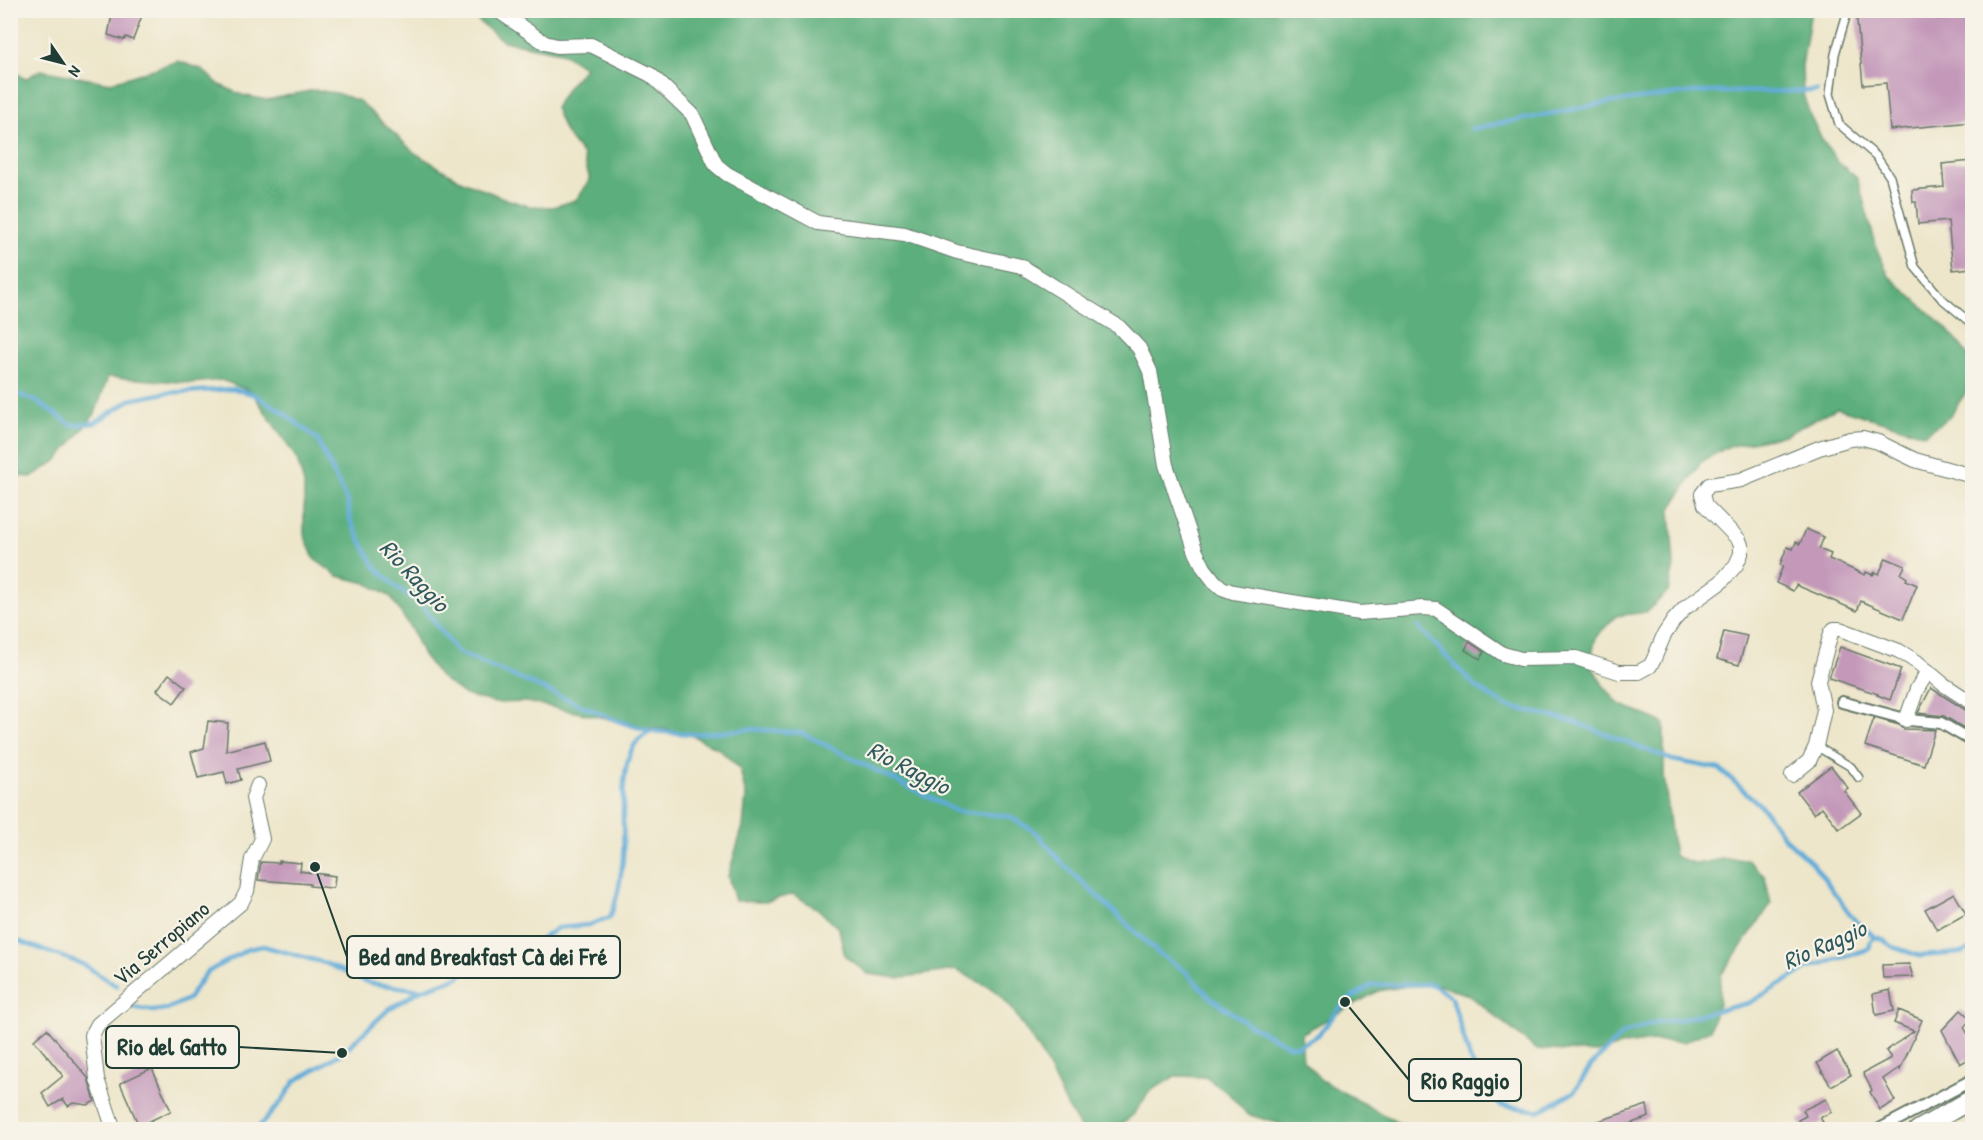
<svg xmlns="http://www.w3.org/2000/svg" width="1983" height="1140" viewBox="0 0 1983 1140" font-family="'Patrick Hand',sans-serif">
<rect width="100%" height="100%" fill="#f7f3e8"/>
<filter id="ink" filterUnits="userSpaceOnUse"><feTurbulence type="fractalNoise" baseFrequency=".0167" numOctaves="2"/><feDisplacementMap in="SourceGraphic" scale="12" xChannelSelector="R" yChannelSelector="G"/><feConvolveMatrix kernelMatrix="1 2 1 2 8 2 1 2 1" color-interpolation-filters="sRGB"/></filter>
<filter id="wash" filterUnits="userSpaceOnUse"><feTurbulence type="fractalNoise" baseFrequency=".008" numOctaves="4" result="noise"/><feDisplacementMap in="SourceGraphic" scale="24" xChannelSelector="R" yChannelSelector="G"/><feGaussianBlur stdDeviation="1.35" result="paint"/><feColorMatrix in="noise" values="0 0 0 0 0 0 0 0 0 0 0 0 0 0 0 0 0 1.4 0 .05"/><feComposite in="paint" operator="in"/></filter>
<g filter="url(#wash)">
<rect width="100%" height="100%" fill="#ede6ca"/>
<!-- forest -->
<path fill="#5cae7b" stroke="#3e7658" stroke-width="1.5" d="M466 11H1811L1802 66 1803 94 1811 118 1823 141 1838 162 1857 178 1878 252 1889 276 1946 328 1962 347 1972 364V375L1965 394 1948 418 1924 434 1837 408 1785 435 1727 447 1701 462 1670 510 1674 566 1668 592 1646 612 1616 616 1596 637 1590 663 1603 685 1619 704 1664 723V776L1674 856 1696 864 1722 859H1747L1765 877 1771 904 1721 975 1719 1003 1710 1030 1684 1042 1654 1041 1624 1045 1596 1053 1536 1049 1469 995 1438 985 1407 986 1378 991 1301 1034 1303 1060 1321 1080 1409 1129H1296L1247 1114 1229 1094 1205 1077 1176 1076 1150 1091 1133 1115 1115 1129H1081L1067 1106 1043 1057 1013 1010 995 990 956 970 898 978 868 974 845 956 839 929 818 909 793 894 765 902 735 901 728 876 743 826 746 796 740 769 719 749 693 736 665 729 637 727 605 718 526 702 495 703 465 695 440 677 423 655 411 629 391 597 366 583 338 576 314 559 304 534V484L297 459 251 391 221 380 192 383 108 377 95 414 58 460 31 477 11 475 10 61 16 72 25 79 41 70 110 83 178 61 201 69 220 85 242 95 267 100 314 90 336 93 359 101 415 153 460 180 506 199 529 206 553 207 576 200 590 180 583 155 565 132 555 108 568 86 585 68 561 52 503 41Z"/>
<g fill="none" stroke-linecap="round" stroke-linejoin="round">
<!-- stream -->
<g stroke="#60acd8" stroke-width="4.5">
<path d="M1471 129 1606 103 1695 92 1817 91"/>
<path d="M10 391 36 401 72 425 95 423 130 400 165 393 233 389 253 394 280 410 317 439 347 501 351 522 374 565 397 588 420 603 457 652 618 721 650 731 694 734 753 729 802 733 956 811 1008 816 1036 832 1062 863 1158 953 1185 971 1211 998 1248 1024 1288 1045 1298 1046 1318 1035 1345 1002 1372 985 1432 984 1452 998 1470 1059 1485 1087 1500 1105 1539 1111 1574 1092 1591 1066 1622 1034 1656 1022 1677 1020 1749 1003 1808 968 1869 949 1871 940 1875 937 1882 939 1893 947 1920 956 1961 953 1972 949"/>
<path d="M1418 627 1476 687 1506 706 1572 721 1672 760 1720 769 1762 807 1783 836 1814 865 1853 918 1875 937"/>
<path d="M10 938 82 964 117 986"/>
<path d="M133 1007 154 1011 167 1009 188 999 206 973 248 949 263 946 325 963 369 983 421 990"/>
<path d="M256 1130 282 1101 295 1081 342 1053 389 1009 421 990 459 977 477 959 500 945 535 944 557 928 589 925 610 917C618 899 621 877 623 858 625 829 617 767 636 743 639 739 645 735 650 731"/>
</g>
</g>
<g id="blocks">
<!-- building -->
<g fill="#c398b9">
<path d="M113 10H144L133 40 126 37 124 40 108 35Z"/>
<path d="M1856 10H1936L1937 19 1972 16V122L1890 130 1886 83 1863 85Z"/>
<path d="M1972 161V268L1953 270 1948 221 1918 224 1916 202H1913L1912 190 1944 187 1942 164Z"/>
<path d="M1806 529 1824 537 1819 549 1831 554 1829 559 1865 575 1866 572 1873 575 1875 572 1879 574 1886 558 1905 566 1901 574 1907 578 1906 580 1917 585 1903 619 1861 601 1857 611 1796 585 1793 591 1776 583 1783 566 1780 565 1787 547 1793 549 1796 542 1800 544Z"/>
<path d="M1724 631 1747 636 1739 665 1717 659Z"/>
<path d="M1469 642 1484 652 1480 659 1465 650Z"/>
<path d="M1840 647 1901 669 1890 700 1877 695 1878 694 1829 678Z"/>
<path d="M169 674 186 687 174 703 157 690Z"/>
<path d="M1931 688 1972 714V733L1944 716 1918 713Z"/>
<path d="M1874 718 1899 725 1904 729 1935 730 1924 765 1865 746Z"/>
<path d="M208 721 228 723 226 751 265 741 270 761 238 769 241 780 227 784 224 772 198 778 191 752 204 748Z"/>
<path d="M1831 766 1848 788 1844 791 1861 813 1839 829 1822 807 1814 814 1797 792Z"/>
<path d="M279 861 301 863 300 871 335 876 334 886 332 888 310 886V884L258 880 261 862 279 863Z"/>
<path d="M1954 893 1966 914 1937 930 1925 909Z"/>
<path d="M1909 964 1913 977 1883 978 1882 965Z"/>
<path d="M1890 990 1894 1011 1876 1015 1873 994Z"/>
<path d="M1899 1010 1922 1020 1900 1070 1899 1068 1883 1079 1895 1101 1880 1110 1870 1092 1872 1090 1863 1073 1891 1058 1886 1051 1914 1031 1894 1023Z"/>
<path d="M1961 1010 1971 1019 1964 1027 1972 1042V1057L1960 1064 1942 1030Z"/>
<path d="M47 1029 88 1078 95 1101 88 1105 73 1103 68 1106 63 1099 50 1107 42 1093 63 1076 34 1040Z"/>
<path d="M1837 1051 1851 1075 1831 1086 1817 1063Z"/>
<path d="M152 1068 171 1111 139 1126 120 1083Z"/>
<path d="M1826 1099 1832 1112 1820 1118 1823 1122 1809 1130H1803L1798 1120 1806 1116 1803 1110Z"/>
<path d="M1647 1105 1649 1117 1612 1130H1581V1127Z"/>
</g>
</g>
</g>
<g filter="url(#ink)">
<use href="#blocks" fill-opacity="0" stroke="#677868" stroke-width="1.5"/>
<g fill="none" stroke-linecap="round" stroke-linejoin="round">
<defs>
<g id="service">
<path d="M1848 10 1835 54 1830 94 1839 124 1876 156 1890 177 1915 267 1941 298 1972 324"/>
<path d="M1816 746 1851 767 1859 778"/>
</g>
<g id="pedestrian">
<path d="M1842 702 1909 720 1941 723 1972 741"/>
<path d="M1878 1130 1972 1080"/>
</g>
<g id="minor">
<path d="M497 10 545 43 557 46 591 45 651 75 692 114 716 165 727 174 818 223 905 234 957 252 1021 266 1119 327 1139 348 1150 371 1166 465 1196 552 1204 568 1214 581 1222 588 1233 592 1359 613 1423 608 1436 609 1503 654 1521 659 1576 658 1619 672H1639L1650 666 1653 661 1664 635 1674 620 1685 608 1721 582 1736 565 1741 554V545L1739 540 1705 505 1702 494 1709 485 1741 480 1819 448 1850 439 1863 438 1878 442 1915 460 1972 476"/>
<path d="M1906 720 1917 689 1928 671"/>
<path d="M1792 775 1809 761 1816 746 1824 710 1818 681 1831 633 1834 629H1840L1899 651 1917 662 1943 684 1972 703"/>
<path d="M114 1130 97 1079 92 1035 98 1024 241 903 247 891 252 859 262 839 253 798 258 785"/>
</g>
<path id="tertiary" d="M1918 1130 1972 1099"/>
</defs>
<!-- service casing -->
<use href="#service" stroke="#677868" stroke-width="10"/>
<!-- pedestrian casing -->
<use href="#pedestrian" stroke="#677868" stroke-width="14"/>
<!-- minor casing -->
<use href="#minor" stroke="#677868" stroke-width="16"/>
<!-- tertiary casing -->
<use href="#tertiary" stroke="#677868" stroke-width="21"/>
<!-- service -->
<use href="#service" stroke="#fff" stroke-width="7"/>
<!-- pedestrian -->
<use href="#pedestrian" stroke="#fff" stroke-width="10"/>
<!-- minor -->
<use href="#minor" stroke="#fff" stroke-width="14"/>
<!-- tertiary -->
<use href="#tertiary" stroke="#fff" stroke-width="18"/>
</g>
</g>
<g text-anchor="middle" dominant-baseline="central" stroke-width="4.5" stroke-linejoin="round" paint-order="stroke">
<!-- street labels -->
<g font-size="22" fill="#1f3d34" stroke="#f7f3e8">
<text transform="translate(161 943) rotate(-40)">Via Serropiano</text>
</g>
<!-- water labels -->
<g font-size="24" font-style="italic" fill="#2f595d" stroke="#f7f3e8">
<text transform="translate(415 575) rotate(47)">Rio Raggio</text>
<text transform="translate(909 767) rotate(27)">Rio Raggio</text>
<text transform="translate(1824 944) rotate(-24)">Rio Raggio</text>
</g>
</g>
<!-- callouts -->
<path fill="none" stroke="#1f3d34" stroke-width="2" d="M315 867L347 957M342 1053L239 1047M1345 1002L1409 1080"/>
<g fill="#1f3d34" stroke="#f7f3e8" stroke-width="2">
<circle cx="315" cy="867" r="6"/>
<circle cx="342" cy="1053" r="6"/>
<circle cx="1345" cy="1002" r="6"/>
</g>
<g fill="#f7f3e8" stroke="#1f3d34" stroke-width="2">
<rect x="347" y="936" width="273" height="42" rx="6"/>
<rect x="106" y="1026" width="133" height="42" rx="6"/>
<rect x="1409" y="1059" width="112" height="42" rx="6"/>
</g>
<g font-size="24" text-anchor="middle" font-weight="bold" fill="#1f3d34">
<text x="483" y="965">Bed and Breakfast Cà dei Fré</text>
<text x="172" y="1055">Rio del Gatto</text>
<text x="1465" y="1089">Rio Raggio</text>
</g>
<!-- margin -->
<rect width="1983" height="1140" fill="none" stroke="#f7f3e8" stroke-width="36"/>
<!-- north arrow -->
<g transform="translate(63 63) rotate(125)" stroke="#f7f3e8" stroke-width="4.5" paint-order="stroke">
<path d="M0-4.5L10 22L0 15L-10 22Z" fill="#1f3d34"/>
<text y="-9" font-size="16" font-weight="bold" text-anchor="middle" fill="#1f3d34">N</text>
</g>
</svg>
